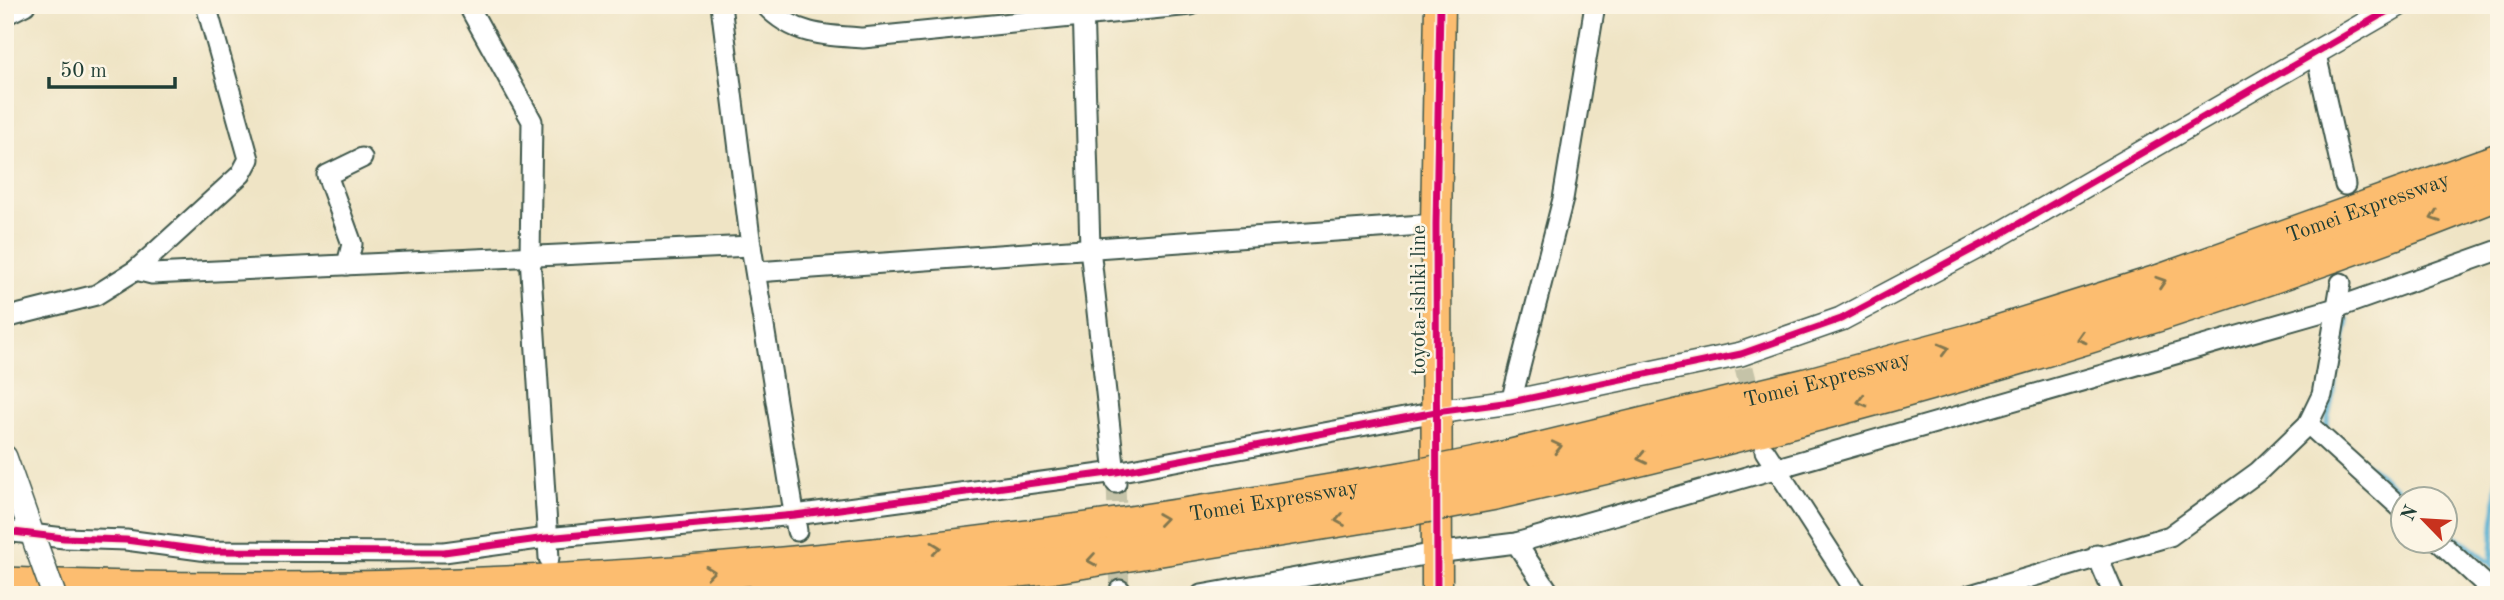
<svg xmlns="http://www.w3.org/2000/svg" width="2504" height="600" viewBox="0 0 2504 600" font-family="'Old Standard TT',serif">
<rect width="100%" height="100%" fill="#fcf5e5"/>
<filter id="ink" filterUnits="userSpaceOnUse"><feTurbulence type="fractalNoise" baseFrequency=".0143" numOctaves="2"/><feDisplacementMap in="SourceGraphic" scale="14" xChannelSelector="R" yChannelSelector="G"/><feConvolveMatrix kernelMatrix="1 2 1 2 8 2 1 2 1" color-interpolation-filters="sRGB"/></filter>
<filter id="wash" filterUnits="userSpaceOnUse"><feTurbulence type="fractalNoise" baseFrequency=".00686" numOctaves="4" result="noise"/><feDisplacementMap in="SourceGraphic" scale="28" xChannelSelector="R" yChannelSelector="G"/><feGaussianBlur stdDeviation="1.57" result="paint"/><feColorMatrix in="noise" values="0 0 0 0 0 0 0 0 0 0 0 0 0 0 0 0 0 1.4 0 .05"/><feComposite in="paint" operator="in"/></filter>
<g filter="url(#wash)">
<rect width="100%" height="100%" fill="#efe4c5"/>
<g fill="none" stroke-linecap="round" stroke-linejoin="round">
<!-- stream -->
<g stroke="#53afd1" stroke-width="5">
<path d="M2328 433 2325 431 2348 321"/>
<path d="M2499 460 2491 565 2499 574"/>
<path d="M2365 463 2409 498"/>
<path d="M2444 527 2491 564"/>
</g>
</g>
</g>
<g filter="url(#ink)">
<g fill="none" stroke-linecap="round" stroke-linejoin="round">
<!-- minor-tunnel -->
<g stroke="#c5c3a8" stroke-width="19" stroke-dasharray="19 10" stroke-linecap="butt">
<path d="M1744 368 1754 408"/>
<path d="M1116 484 1120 590"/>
</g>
<defs>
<g id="minor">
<path d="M468 5 532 121 530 256 549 558"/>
<path d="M721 5 751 246 797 531"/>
<path d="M765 5C793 35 825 36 863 38L1191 5"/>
<path d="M1083 5 1090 248 1116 483"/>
<path d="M5 15 25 5"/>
<path d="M2316 54 2345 185"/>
<path d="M347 265 352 244 327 175 362 158"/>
<path d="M136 270 152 274 751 246"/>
<path d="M756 272 1436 224"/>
<path d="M5 318 96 295 136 270 241 174 249 159 206 5"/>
<path d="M1511 402 1563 199 1595 5"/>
<path d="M2308 424 2402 509"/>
<path d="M1765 451 1858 595"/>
<path d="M5 531 64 538 126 540 208 551 444 552 546 538 795 515 1116 472 1436 412"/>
<path d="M2437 540 2497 595"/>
<path d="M1516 543 1551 595"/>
<path d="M2097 555 2114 595"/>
<path d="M1120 595V590"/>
<path d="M1201 595 1436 553 1516 543 2336 308 2499 250"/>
<path d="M1970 595 2170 536 2258 472 2308 424 2322 395 2341 283"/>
</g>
<g id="tertiary">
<path d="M1436 412 1511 402 1741 354 1841 319 1994 238 2398 5"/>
<path d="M5 457 36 545"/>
</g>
<path id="primary" d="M1437 595 1436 224 1440 5"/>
<g id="motorway">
<path id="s1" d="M1491 462 1807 386 1973 341 2161 282 2499 161"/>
<path d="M1495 492C1836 415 2173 321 2499 192"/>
<path id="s2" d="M5 585C353 600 705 581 1050 535 1170 520 1288 499 1407 479"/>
<path d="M765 595 1049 566 1408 508"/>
</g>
</defs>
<!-- minor casing -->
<use href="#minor" stroke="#3e564a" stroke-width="23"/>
<!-- tertiary casing -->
<use href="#tertiary" stroke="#3e564a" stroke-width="26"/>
<!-- primary casing -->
<use href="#primary" stroke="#3e564a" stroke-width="33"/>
<!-- motorway casing -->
<use href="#motorway" stroke="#3e564a" stroke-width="38"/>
<!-- minor -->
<use href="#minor" stroke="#fff" stroke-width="19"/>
<!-- tertiary -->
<use href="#tertiary" stroke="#fff" stroke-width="23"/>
<!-- primary -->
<use href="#primary" stroke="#fcbd6f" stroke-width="30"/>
<!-- motorway -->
<use href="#motorway" stroke="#fcbd6f" stroke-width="35"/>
<defs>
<path id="tertiary-bridge" d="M36 545 54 595"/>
<g id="motorway-bridge">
<path d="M1407 479 1491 462"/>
<path d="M1408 508 1495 492"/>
</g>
</defs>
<!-- tertiary-bridge casing -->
<use href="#tertiary-bridge" stroke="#3e564a" stroke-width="26" stroke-linecap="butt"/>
<!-- motorway-bridge casing -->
<use href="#motorway-bridge" stroke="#3e564a" stroke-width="38" stroke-linecap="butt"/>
<!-- tertiary-bridge -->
<use href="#tertiary-bridge" stroke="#fff" stroke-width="23"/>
<!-- motorway-bridge -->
<use href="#motorway-bridge" stroke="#fcbd6f" stroke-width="35"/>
<defs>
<g id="cycleway">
<path d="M5 531 64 538 126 540 208 551 444 552 546 538 795 515 1116 472 1436 412 1511 402 1741 354 1841 319 1994 238 2398 5"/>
<path d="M1437 595 1436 224 1440 5"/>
</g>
</defs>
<!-- cycleway casing -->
<use href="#cycleway" stroke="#fcf5e5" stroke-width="11"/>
<!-- cycleway -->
<use href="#cycleway" stroke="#d6006c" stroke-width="7"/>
</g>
<!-- one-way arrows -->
<defs><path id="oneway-chevron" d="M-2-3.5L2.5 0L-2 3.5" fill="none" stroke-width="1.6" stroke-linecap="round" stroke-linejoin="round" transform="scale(1.75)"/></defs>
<g stroke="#82774f">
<use href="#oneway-chevron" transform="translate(2435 217) rotate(160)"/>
<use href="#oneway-chevron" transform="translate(2161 282) rotate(-18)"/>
<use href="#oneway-chevron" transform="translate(2081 338) rotate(163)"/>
<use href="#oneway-chevron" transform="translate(1944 349) rotate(-15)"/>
<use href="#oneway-chevron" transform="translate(1862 401) rotate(165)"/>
<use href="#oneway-chevron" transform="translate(1557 447) rotate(-13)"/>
<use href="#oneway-chevron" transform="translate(1642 458) rotate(167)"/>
<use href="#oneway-chevron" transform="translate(1162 519) rotate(-8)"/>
<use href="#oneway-chevron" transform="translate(1340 520) rotate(170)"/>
<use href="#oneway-chevron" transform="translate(936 548) rotate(-6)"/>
<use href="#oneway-chevron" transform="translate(1092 560) rotate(171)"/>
<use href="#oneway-chevron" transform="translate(710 572) rotate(-6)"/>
</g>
</g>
<g text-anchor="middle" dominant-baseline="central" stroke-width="5" stroke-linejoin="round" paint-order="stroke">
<!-- street labels -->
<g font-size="21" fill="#1f3d34" stroke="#fcf5e5">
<text stroke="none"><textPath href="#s1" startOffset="914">Tomei Expressway</textPath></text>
<text transform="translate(1419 300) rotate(-90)">toyota-ishiki line</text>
<text stroke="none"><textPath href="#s1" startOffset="346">Tomei Expressway</textPath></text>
<text stroke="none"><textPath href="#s2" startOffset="1274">Tomei Expressway</textPath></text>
</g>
</g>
<!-- margin -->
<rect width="2504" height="600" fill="none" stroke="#fcf5e5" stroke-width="28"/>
<!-- north arrow -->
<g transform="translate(2424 520) rotate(295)"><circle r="33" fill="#fcf5e5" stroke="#a4ab9e" stroke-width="2"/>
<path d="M0-5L12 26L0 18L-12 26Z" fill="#c8321e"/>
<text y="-10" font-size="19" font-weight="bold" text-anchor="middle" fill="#1f3d34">N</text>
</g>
<!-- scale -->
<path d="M49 77v10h126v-10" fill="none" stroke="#1f3d34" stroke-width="3.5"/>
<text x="60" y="77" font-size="21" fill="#1f3d34" stroke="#fcf5e5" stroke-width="5" paint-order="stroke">50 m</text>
</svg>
